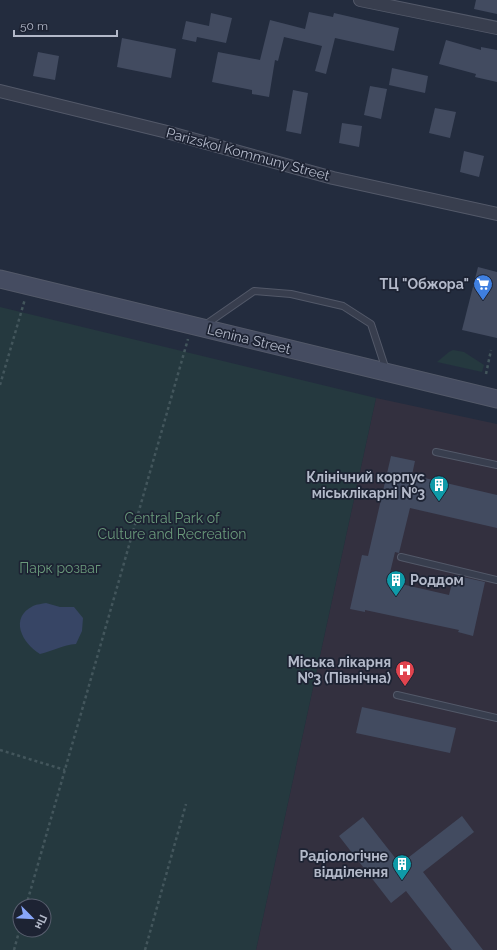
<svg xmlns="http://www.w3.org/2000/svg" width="497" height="950" viewBox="0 0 497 950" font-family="Raleway,sans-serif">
<rect width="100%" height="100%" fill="#232c3e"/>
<!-- medical -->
<path fill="#33303f" d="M376 398 497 424V950H256Z"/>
<!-- green -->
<g fill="#25393f" fill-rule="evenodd">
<path d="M0 307 376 398 256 950H0ZM20 906H44V930H20Z"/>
<path d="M453 350 464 352 484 365 482 372 437 362 449 352Z"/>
</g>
<!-- water -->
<path fill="#374565" d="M46 603 60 607H74L83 618 82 631 76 644C63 645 53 651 40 654 22 643 9 618 33 606 37 604 42 604 46 603Z"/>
<!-- building -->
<g fill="#424b60">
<path d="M476 0H497V14L474 9Z"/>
<path d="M309 12 333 17 334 13 399 28 394 51 335 38 326 74 315 71 322 46 284 37 278 61 275 60 269 97 252 94V90L212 82 218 52 260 60 270 20 305 29Z"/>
<path d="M211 13 232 18 226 43 197 37 196 42 182 39 186 21 209 26Z"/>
<path d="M122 38 176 49 171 78 117 67Z"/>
<path d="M446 40 481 50V47L497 50V82L475 77 476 74 439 64Z"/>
<path d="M38 52 59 56 55 80 33 76Z"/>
<path d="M392 68 428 76 425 93 389 85Z"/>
<path d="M370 86 387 89 381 119 364 115Z"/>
<path d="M293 90 308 93 301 134 286 131Z"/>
<path d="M435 108 456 112 450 138 429 133Z"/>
<path d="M342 123 362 126 359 147 339 143Z"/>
<path d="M464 151 484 156 479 177 460 172Z"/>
<path d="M478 267 497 272V338L462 330Z"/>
<path d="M391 456 415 461 412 475 497 495V528L410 508 399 553 395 552 388 581 449 595 454 575 485 582 473 636 458 632 459 630 365 610V612L350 609 362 555 368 556Z"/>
<path d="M362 707 456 728 450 753 356 733Z"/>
<path d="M462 816 474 832 423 872 483 950H452L406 891 391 903 339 836 363 817 400 864Z"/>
</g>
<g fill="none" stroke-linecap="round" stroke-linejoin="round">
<defs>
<g id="service">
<path d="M205 325 254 291 291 294 343 306 371 324 386 370"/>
<path d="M436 452 497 465"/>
<path d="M401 557 497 580"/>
<path d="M397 695 497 718"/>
</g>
<g id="minor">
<path d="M360 0 497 28"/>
<path d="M0 91 163 131 333 178 497 214"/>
</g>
<path id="secondary" d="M0 279 497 399"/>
</defs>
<!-- service casing -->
<use href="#service" stroke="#535969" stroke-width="8"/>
<!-- minor casing -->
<use href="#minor" stroke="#535969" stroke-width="14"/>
<!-- secondary casing -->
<use href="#secondary" stroke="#535969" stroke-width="19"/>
<!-- path -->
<g stroke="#43565c" stroke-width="2.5" stroke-dasharray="3 3" stroke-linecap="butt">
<path d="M486 374 491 350"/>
<path d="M0 385 25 299"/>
<path d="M0 750 65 770"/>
<path d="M26 906 188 339"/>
<path d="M14 950 20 928"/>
<path d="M145 950 186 804"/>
</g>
<!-- service -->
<use href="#service" stroke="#383e4e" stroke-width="6"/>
<!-- minor -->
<use href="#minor" stroke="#383e4e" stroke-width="12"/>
<!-- secondary -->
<use href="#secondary" stroke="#454c61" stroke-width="17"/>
</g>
<!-- icons -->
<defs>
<symbol id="supermarket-pin" viewBox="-11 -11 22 30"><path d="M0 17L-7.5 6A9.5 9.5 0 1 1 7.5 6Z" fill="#3f7fe0" stroke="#1d2333"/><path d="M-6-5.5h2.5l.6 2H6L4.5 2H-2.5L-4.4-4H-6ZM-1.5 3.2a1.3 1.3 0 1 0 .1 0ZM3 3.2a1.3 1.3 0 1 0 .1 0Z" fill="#fff"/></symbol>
<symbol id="building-pin" viewBox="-11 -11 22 30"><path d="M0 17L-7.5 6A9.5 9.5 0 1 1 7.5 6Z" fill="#0f9aa8" stroke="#1d2333"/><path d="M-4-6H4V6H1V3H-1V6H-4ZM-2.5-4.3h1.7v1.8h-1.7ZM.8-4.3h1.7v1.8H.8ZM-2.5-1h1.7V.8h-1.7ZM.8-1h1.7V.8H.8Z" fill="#fff"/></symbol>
<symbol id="hospital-pin" viewBox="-11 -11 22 30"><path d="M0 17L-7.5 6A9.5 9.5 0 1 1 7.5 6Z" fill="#e0444e" stroke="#1d2333"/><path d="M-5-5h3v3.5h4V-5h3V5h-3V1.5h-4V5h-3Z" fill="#fff"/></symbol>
</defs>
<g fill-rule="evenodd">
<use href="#supermarket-pin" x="472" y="273" width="22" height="30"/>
<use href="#building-pin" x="428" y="474" width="22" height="30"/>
<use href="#building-pin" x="385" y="569" width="22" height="30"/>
<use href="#hospital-pin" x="394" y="659" width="22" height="30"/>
<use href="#building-pin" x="391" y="853" width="22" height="30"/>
</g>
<g text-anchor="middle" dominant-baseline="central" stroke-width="3.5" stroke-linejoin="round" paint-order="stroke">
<!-- street labels -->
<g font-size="14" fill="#b3b9c9" stroke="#1d2333">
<text transform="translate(248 154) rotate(15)">Parizskoi Kommuny Street</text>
<text transform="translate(249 339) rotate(14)">Lenina Street</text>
</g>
<!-- poi labels -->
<g font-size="14" font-weight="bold" fill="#b3b9c9" stroke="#1d2333" text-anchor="end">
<text x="469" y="284">ТЦ "Обжора"</text>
<text x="425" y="477">Клінічний корпус<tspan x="425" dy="16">міськлікарні №3</tspan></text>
<text x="410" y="580" text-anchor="start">Роддом</text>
<text x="391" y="662">Міська лікарня<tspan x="391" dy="16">№3 (Північна)</tspan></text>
<text x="388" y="856">Радіологічне<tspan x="388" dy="16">відділення</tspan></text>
</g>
<!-- park labels -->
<g font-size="14" fill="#6a9a7b" stroke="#1d2333">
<text x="172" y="518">Central Park of<tspan x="172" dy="16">Culture and Recreation</tspan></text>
<text x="60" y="568">Парк розваг</text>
</g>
</g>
<!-- north arrow -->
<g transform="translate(32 918) rotate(114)"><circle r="19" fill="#1d2333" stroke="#595f6f"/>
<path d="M0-3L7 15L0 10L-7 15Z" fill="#88a6f9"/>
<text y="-6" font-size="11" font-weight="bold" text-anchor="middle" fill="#b3b9c9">Пн</text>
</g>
<!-- scale -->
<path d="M14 30v6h103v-6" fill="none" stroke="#b3b9c9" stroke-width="2"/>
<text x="20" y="30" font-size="12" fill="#b3b9c9" stroke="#1d2333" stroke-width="3" paint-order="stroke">50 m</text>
</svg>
